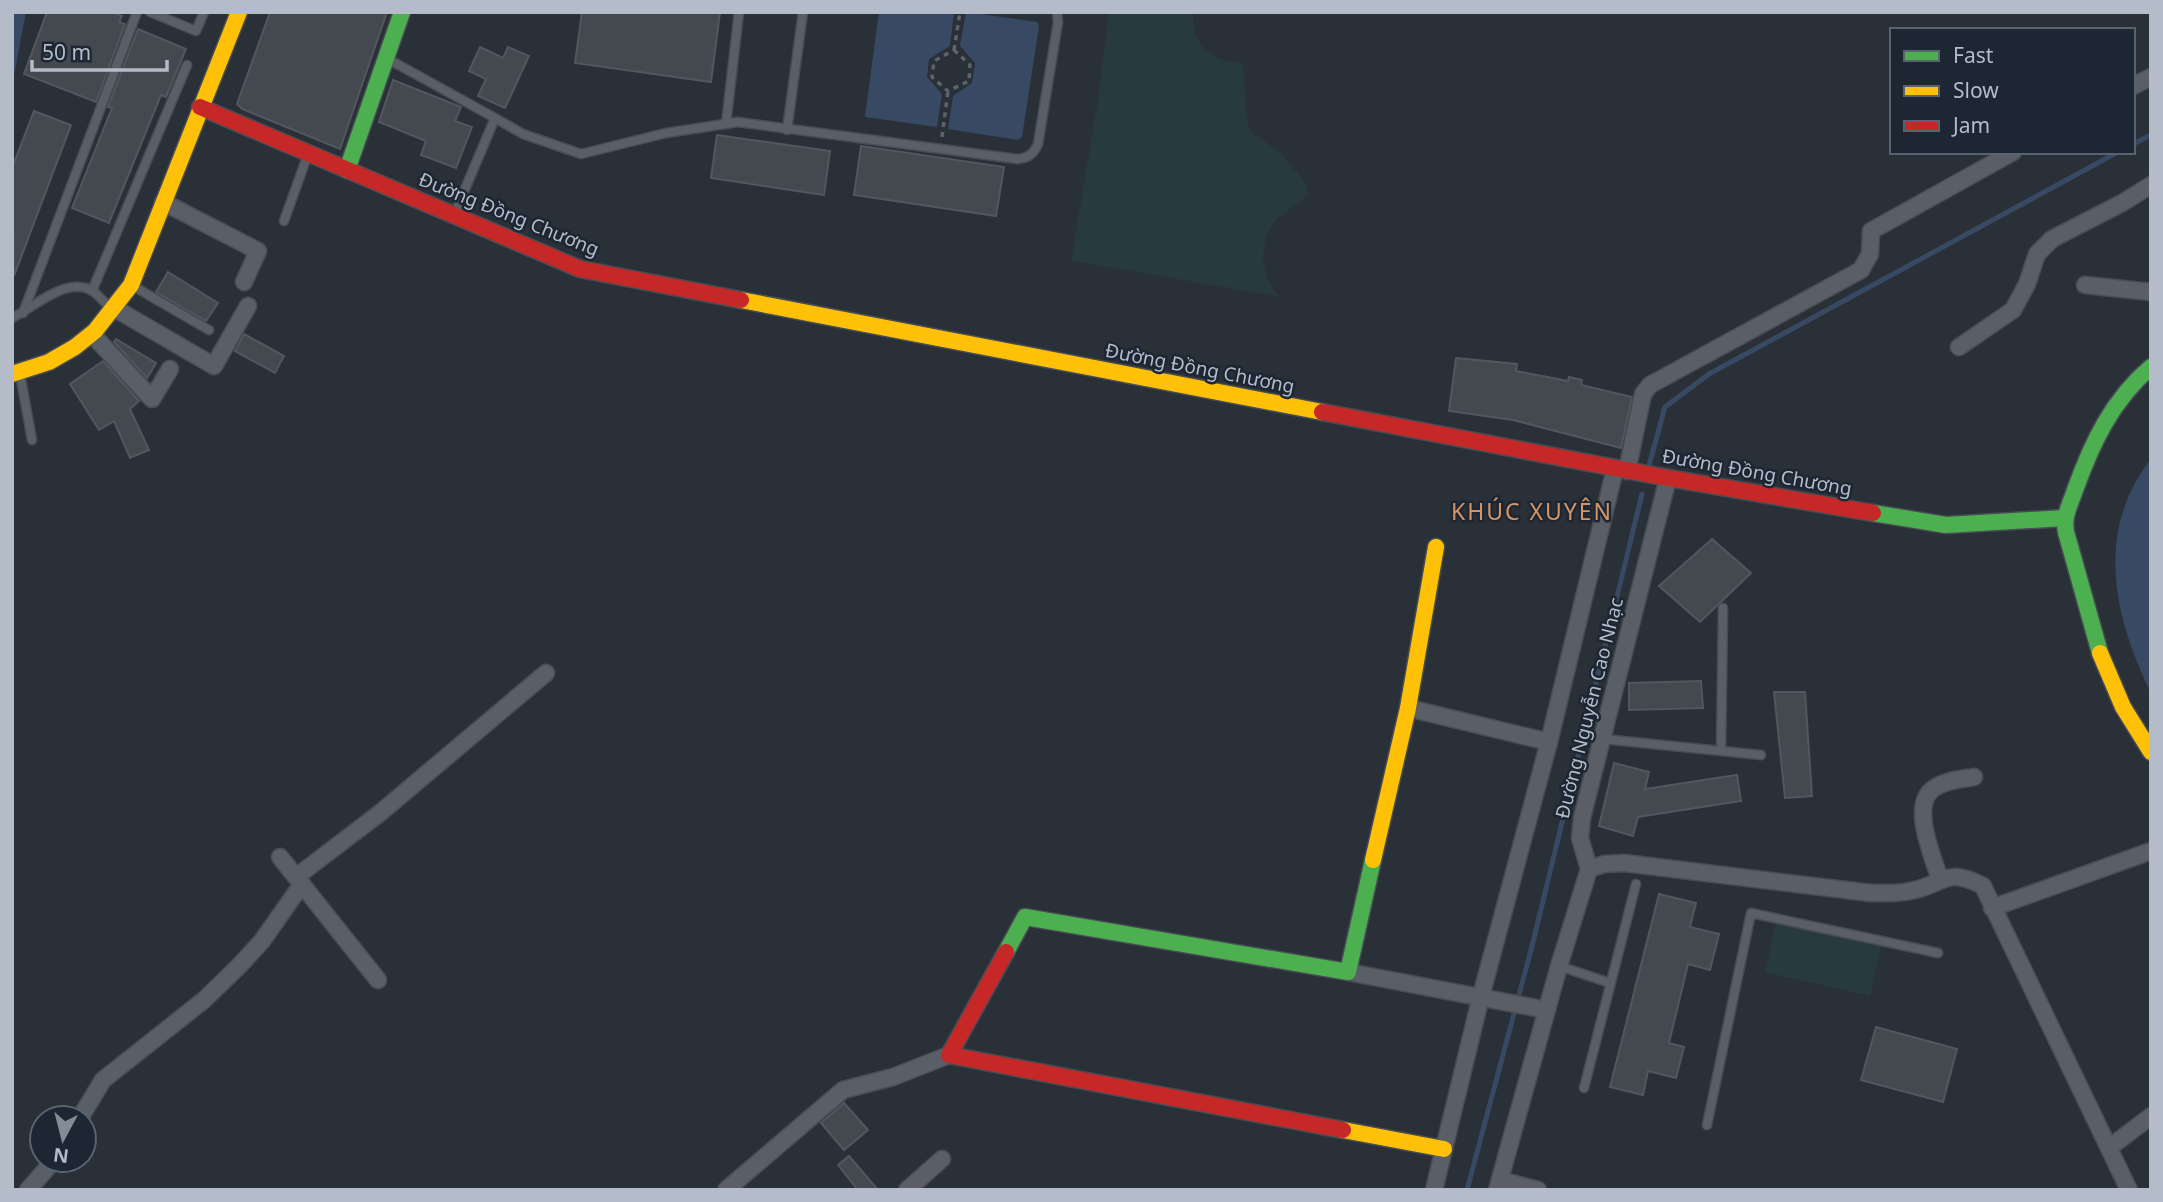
<svg xmlns="http://www.w3.org/2000/svg" width="2163" height="1202" viewBox="0 0 2163 1202" font-family="'Noto Sans',sans-serif">
<rect width="100%" height="100%" fill="#2a3038"/>
<!-- green -->
<g fill="#273a3e">
<path d="M1109 12H1193C1192 48 1210 60 1243 64L1247 120 1251 132 1280 152 1306 184 1308 195 1277 219 1266 236 1263 256 1266 277 1278 296 1071 261 1099 93Z"/>
<path d="M1776 923 1881 947 1870 996 1765 972Z"/>
</g>
<!-- water -->
<g fill="#384963">
<path d="M12 12H26L12 86Z"/>
<path d="M879 12H954L950 46 929 59 927 77 942 94 937 127 865 117Z"/>
<path d="M966 12 1037 22 1039 26 1022 137 1018 140 948 129 953 96 972 83 975 63 960 46Z"/>
<path d="M2151 459V693C2114 618 2094 531 2151 459Z"/>
</g>
<g fill="none" stroke-linecap="round" stroke-linejoin="round">
<!-- stream -->
<g stroke="#384963" stroke-width="5">
<path d="M2133 144 2151 135"/>
<path d="M1648 469 1665 407 1709 374 2118 152"/>
<path d="M1467 1190 1532 946 1642 494"/>
</g>
</g>
<!-- building -->
<g fill="#444950" stroke="#52575f" stroke-width="2">
<path d="M47 12H113L122 16 119 22 125 24 96 102 24 74Z"/>
<path d="M270 12H387L340 149 242 109 237 104Z"/>
<path d="M582 12H720L711 82 575 63Z"/>
<path d="M138 29 186 49 166 97 161 95 109 223 72 208 112 108 108 107Z"/>
<path d="M480 47 503 58 508 47 529 56 505 108 478 96 486 79 469 71Z"/>
<path d="M393 80 461 107 455 121 472 127 456 168 421 155 426 141 379 122Z"/>
<path d="M34 111 71 125 14 276 12 168Z"/>
<path d="M717 135 830 151 824 195 711 178Z"/>
<path d="M861 146 1004 167 996 216 854 195Z"/>
<path d="M168 272 218 303 206 321 156 292Z"/>
<path d="M244 334 284 356 275 373 235 351Z"/>
<path d="M116 339 156 363 147 378 114 342Z"/>
<path d="M1456 358 1517 364 1516 371 1568 381 1569 377 1582 380 1581 385 1632 397 1621 448 1513 420 1449 411Z"/>
<path d="M103 361 139 401 130 409 149 450 130 458 114 421 99 430 70 384Z"/>
<path d="M1712 539 1751 573 1700 622 1659 586Z"/>
<path d="M1701 681 1703 708 1629 710V683Z"/>
<path d="M1774 692H1805L1812 796 1785 798Z"/>
<path d="M1614 763 1649 772 1645 789 1737 775 1741 801 1638 817 1633 836 1599 826Z"/>
<path d="M1659 894 1696 903 1690 927 1719 934 1710 970 1688 964 1669 1043 1684 1047 1676 1078 1648 1071 1643 1095 1610 1087Z"/>
<path d="M1876 1027 1957 1049 1943 1102 1861 1080Z"/>
<path d="M844 1103 868 1130 844 1150 821 1123Z"/>
<path d="M849 1156 878 1190H858L838 1165Z"/>
</g>
<g fill="none" stroke-linecap="round" stroke-linejoin="round">
<defs>
<g id="lane">
<path d="M150 12 196 31 204 12"/>
<path d="M388 59 495 118 455 213"/>
<path d="M495 118 523 134 581 154 666 133 738 122 1017 159C1028 158 1033 155 1038 144L1058 22 1057 12"/>
<path d="M726 124 739 12"/>
<path d="M787 130 803 12"/>
<path d="M284 221 308 154"/>
<path d="M133 286 209 330"/>
<path d="M92 291 187 65"/>
<path d="M23 313 137 12"/>
<path d="M12 318C36 306 69 274 94 292 100 297 105 303 110 308"/>
<path d="M20 374 32 440"/>
<path d="M1603 739 1761 755"/>
<path d="M1721 751 1723 608"/>
<path d="M1559 966 1610 983"/>
<path d="M1584 1088 1636 884"/>
<path d="M1707 1125 1751 913 1938 953"/>
</g>
<g id="street">
<path d="M2133 86 2151 77"/>
<path d="M163 202 258 251 244 282"/>
<path d="M2085 285 2151 292"/>
<path d="M114 308 214 366 248 306"/>
<path d="M92 334 152 399 170 369"/>
<path d="M1959 347 2013 310 2027 284 2037 254 2052 239 2122 203 2151 185"/>
<path d="M1627 471 1643 394 1650 385 1861 270 1870 254 1871 231 2013 152"/>
<path d="M1408 708 1549 742"/>
<path d="M280 857 378 980"/>
<path d="M1589 869 1604 864 1624 863 1871 893C1884 893 1897 894 1910 891 1944 885 1945 866 1983 886L2129 1190"/>
<path d="M296 877 380 813 546 673"/>
<path d="M1940 880C1933 856 1908 802 1936 787 1947 780 1962 779 1974 777"/>
<path d="M1992 908 2151 851"/>
<path d="M1348 972 1547 1010"/>
<path d="M80 1118 103 1080 204 1000 239 966 262 941 302 884"/>
<path d="M2109 1148 2151 1116"/>
<path d="M1500 1180 1538 1190"/>
<path d="M28 1190 54 1160"/>
<path d="M726 1190 843 1090 893 1077 949 1055"/>
<path d="M907 1190 942 1159"/>
<path d="M1434 1190 1481 996 1549 742 1615 469"/>
<path d="M1497 1190 1559 966 1589 869 1580 838 1582 818 1668 478"/>
</g>
<g id="fast">
<path d="M347 170 402 12"/>
<path d="M1873 513 1946 525 2065 518"/>
<path d="M2100 653 2066 532C2063 516 2070 505 2075 490 2092 443 2112 400 2151 367"/>
<path d="M1006 952 1025 917 1348 972 1373 860"/>
</g>
<g id="slow">
<path d="M741 300 1322 412"/>
<path d="M12 374 49 362 75 347 95 331 131 285 239 12"/>
<path d="M2100 653 2123 707 2151 752"/>
<path d="M1373 860 1408 708 1436 547"/>
<path d="M1343 1130 1444 1149"/>
</g>
<g id="jam">
<path d="M200 107 580 269 741 300"/>
<path d="M1322 412 1668 478 1873 513"/>
<path d="M1006 952 949 1055 1343 1130"/>
</g>
</defs>
<!-- lane casing -->
<use href="#lane" stroke="#484c53" stroke-width="11"/>
<!-- street casing -->
<use href="#street" stroke="#484c53" stroke-width="19"/>
<!-- fast casing -->
<use href="#fast" stroke="#484c53" stroke-width="19"/>
<!-- slow casing -->
<use href="#slow" stroke="#484c53" stroke-width="19"/>
<!-- jam casing -->
<use href="#jam" stroke="#484c53" stroke-width="19"/>
<!-- path -->
<g stroke="#5d636a" stroke-width="3.5" stroke-dasharray="5 5" stroke-linecap="butt">
<path d="M954 50 970 65 969 81 948 91 932 77 934 61Z"/>
<path d="M954 50 960 12"/>
<path d="M942 137 948 91"/>
</g>
<!-- lane -->
<use href="#lane" stroke="#5a5e66" stroke-width="8"/>
<!-- street -->
<use href="#street" stroke="#5a5e66" stroke-width="16"/>
<!-- fast -->
<use href="#fast" stroke="#4caf50" stroke-width="16"/>
<!-- slow -->
<use href="#slow" stroke="#ffc107" stroke-width="16"/>
<!-- jam -->
<use href="#jam" stroke="#c62828" stroke-width="16"/>
</g>
<g text-anchor="middle" dominant-baseline="central" stroke-width="5" stroke-linejoin="round" paint-order="stroke">
<!-- street labels -->
<g font-size="19" fill="#b4bcc9" stroke="#1d2633">
<text transform="translate(509 214) rotate(22)">Đường Đồng Chương</text>
<text transform="translate(1200 368) rotate(11)">Đường Đồng Chương</text>
<text transform="translate(1757 472) rotate(10)">Đường Đồng Chương</text>
<text transform="translate(1589 708) rotate(-76)">Đường Nguyễn Cao Nhạc</text>
</g>
<!-- quarter labels -->
<g font-size="23" letter-spacing="2" fill="#d59563" stroke="#1d2633">
<text x="1532" y="511">KHÚC XUYÊN</text>
</g>
</g>
<!-- border -->
<rect width="2163" height="1202" fill="none" stroke="#b4bcc9" stroke-width="28"/>
<!-- legend -->
<rect x="1890" y="28" width="245" height="126" fill="#1d2633" stroke="#59626f" stroke-width="2"/>
<rect x="1904" y="51" width="35" height="10" fill="#4caf50" stroke="#59626f" stroke-width="2"/>
<text x="1953" y="63" font-size="21" fill="#b4bcc9">Fast</text>
<rect x="1904" y="86" width="35" height="10" fill="#ffc107" stroke="#59626f" stroke-width="2"/>
<text x="1953" y="98" font-size="21" fill="#b4bcc9">Slow</text>
<rect x="1904" y="121" width="35" height="10" fill="#c62828" stroke="#59626f" stroke-width="2"/>
<text x="1953" y="133" font-size="21" fill="#b4bcc9">Jam</text>
<!-- north arrow -->
<g transform="translate(63 1139) rotate(187)"><circle r="33" fill="#1d2633" stroke="#59626f" stroke-width="2"/>
<path d="M0-5L12 26L0 18L-12 26Z" fill="#848b96"/>
<text y="-10" font-size="19" font-weight="bold" text-anchor="middle" fill="#b4bcc9">N</text>
</g>
<!-- scale -->
<path d="M32 60v10h135v-10" fill="none" stroke="#b4bcc9" stroke-width="3.5"/>
<text x="42" y="60" font-size="21" fill="#b4bcc9" stroke="#1d2633" stroke-width="5" paint-order="stroke">50 m</text>
</svg>
